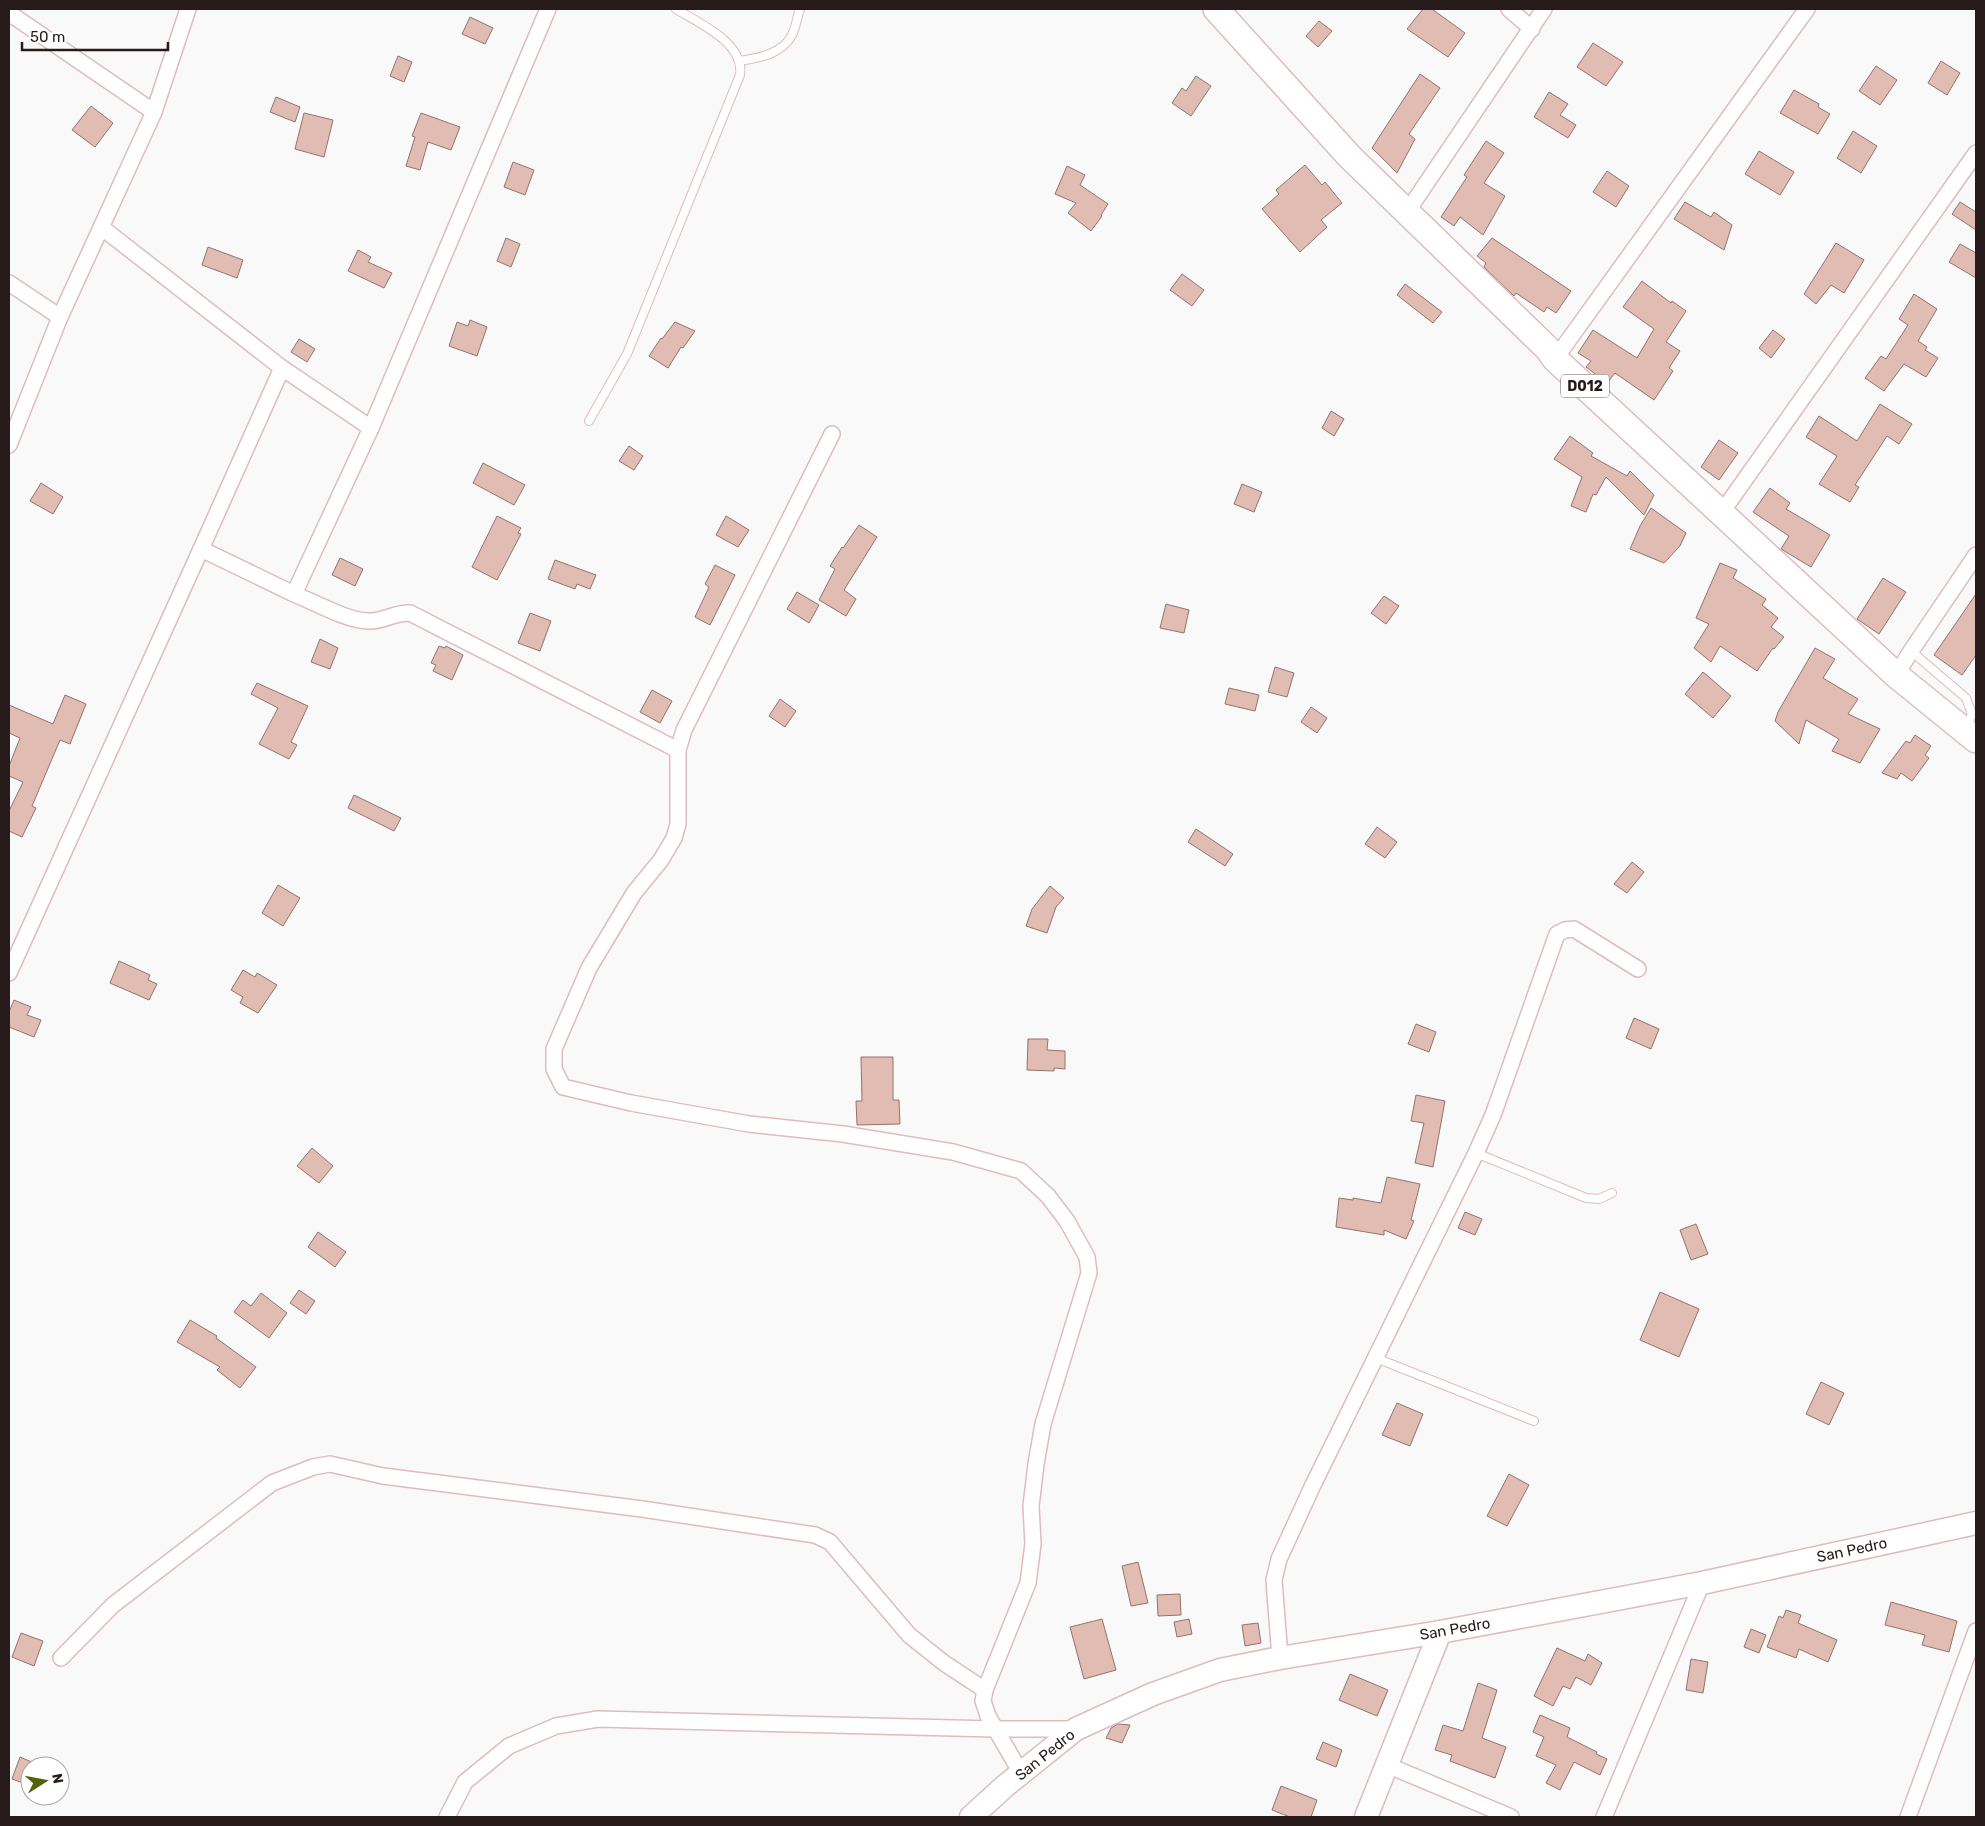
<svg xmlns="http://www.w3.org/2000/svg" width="1985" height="1826" viewBox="0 0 1985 1826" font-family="Rubik,sans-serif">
<rect width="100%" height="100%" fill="#f9f9f9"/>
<!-- building -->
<g fill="#e0bcb3" stroke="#94736b">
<path d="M1423 9H1432L1465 33 1448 57 1407 29Z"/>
<path d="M470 17 493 28 485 44 462 34Z"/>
<path d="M1319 21 1332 31 1318 47 1306 36Z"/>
<path d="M1593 43 1623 62 1606 86 1577 67Z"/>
<path d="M398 56 412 62 404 82 390 76Z"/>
<path d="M1941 61 1960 73 1947 95 1928 83Z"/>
<path d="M1876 66 1897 80 1880 105 1859 91Z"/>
<path d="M1420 74 1440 88 1409 134 1415 139 1397 173 1372 148Z"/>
<path d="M1196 76 1211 86 1191 116 1172 103 1182 88 1186 91Z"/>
<path d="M1794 90 1819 104 1818 107 1830 114 1818 134 1780 113Z"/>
<path d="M1549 92 1568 104 1560 115 1576 125 1568 138 1534 117Z"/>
<path d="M276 97 300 107 295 122 270 112Z"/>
<path d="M91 106 113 123 95 147 72 130Z"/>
<path d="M304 113 333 120 324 157 295 149Z"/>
<path d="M421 113 460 127 451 150 428 142 420 170 406 166 415 137 412 136Z"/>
<path d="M1853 131 1877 146 1861 173 1837 158Z"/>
<path d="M1486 141 1504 153 1484 183 1505 196 1483 235 1460 217 1454 226 1441 217 1467 177 1464 175Z"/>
<path d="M1759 151 1794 172 1780 195 1745 174Z"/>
<path d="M513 162 534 170 525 195 504 187Z"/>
<path d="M1305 165 1322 185 1325 182 1342 203 1321 220 1327 227 1300 252 1262 209 1279 194 1276 190Z"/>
<path d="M1067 166 1085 175 1080 185 1108 204 1101 215 1102 216 1091 231 1068 213 1076 203 1055 194Z"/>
<path d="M1607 171 1629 186 1616 207 1593 192Z"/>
<path d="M1685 202 1711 217 1714 212 1732 225 1724 250 1674 219Z"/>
<path d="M1960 202 1976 212V230L1952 214Z"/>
<path d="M506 238 520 244 511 267 497 261Z"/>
<path d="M1492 238 1571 291 1556 313 1547 307 1544 312 1516 293 1514 296 1484 267 1486 263 1477 256Z"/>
<path d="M1836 243 1864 260 1844 293 1831 285 1816 304 1804 294Z"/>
<path d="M1960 244 1976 253V278L1949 262Z"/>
<path d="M208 247 243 260 237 278 202 265Z"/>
<path d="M358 250 371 257 368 262 392 273 384 288 348 271Z"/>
<path d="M1182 274 1204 290 1192 306 1170 290Z"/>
<path d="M1642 281 1671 303 1672 301 1686 311 1666 342 1680 351 1669 368 1673 371 1654 400 1615 373 1607 383 1586 367 1591 361 1578 353 1593 330 1637 358 1654 329 1623 307Z"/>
<path d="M1405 284 1442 312 1433 323 1397 295Z"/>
<path d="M1914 294 1937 309 1918 341 1927 347 1925 350 1938 358 1926 377 1904 364 1884 391 1865 378 1881 356 1886 359 1908 325 1899 319Z"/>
<path d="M470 320 487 327 477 356 449 346 457 322 468 326Z"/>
<path d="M675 322 695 331 683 348 681 347 668 368 649 356 661 338 662 339Z"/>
<path d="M1773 330 1785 339 1771 358 1759 348Z"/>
<path d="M299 339 315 349 307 362 291 352Z"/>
<path d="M1880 404 1912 424 1899 444 1887 436 1855 485 1859 487 1850 502 1819 484 1837 456 1806 437 1819 416 1857 441Z"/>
<path d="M1331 411 1344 419 1334 436 1322 428Z"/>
<path d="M1570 436 1593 453 1591 456 1627 476 1630 471 1654 495 1644 515 1606 477 1596 495 1593 494 1586 512 1571 506 1582 477 1554 459Z"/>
<path d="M1719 440 1738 453 1719 480 1701 467Z"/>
<path d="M629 446 643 456 634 470 619 461Z"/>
<path d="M483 463 525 485 514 505 473 483Z"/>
<path d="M41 483 63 497 53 514 30 501Z"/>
<path d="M1242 484 1262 492 1254 512 1234 504Z"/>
<path d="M1770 488 1790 503 1786 509 1830 535 1811 567 1781 549 1789 536 1753 512Z"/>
<path d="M1651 508 1686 533 1680 546 1664 563 1630 549 1640 526Z"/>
<path d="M497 516 521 528 518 533 521 534 497 580 472 567Z"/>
<path d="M726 516 749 530 738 547 716 535Z"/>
<path d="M859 525 877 537 844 590 856 599 846 616 819 600 835 569 830 566 842 547 843 548Z"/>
<path d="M340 558 363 569 355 586 332 575Z"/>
<path d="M555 560 596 575 590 589 577 584 575 589 548 579Z"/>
<path d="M1720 563 1737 570 1733 578 1766 599 1762 605 1778 618 1771 627 1784 637 1774 649 1773 648 1757 671 1720 646 1711 662 1694 648 1709 624 1696 618Z"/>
<path d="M715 565 735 575 710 625 695 617 709 587 705 584Z"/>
<path d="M1883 578 1906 592 1879 634 1857 619Z"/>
<path d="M797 592 819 605 809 623 787 609Z"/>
<path d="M1976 594V655L1962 675 1934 655Z"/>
<path d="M1384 596 1399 606 1386 624 1371 613Z"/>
<path d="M1166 604 1189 610 1184 633 1160 628Z"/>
<path d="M530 613 551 621 540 651 518 643Z"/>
<path d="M320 639 338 648 330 669 311 662Z"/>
<path d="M439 646 445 648 446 646 463 655 452 680 433 671 436 665 431 663Z"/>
<path d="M1815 648 1835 659 1823 678 1858 699 1848 714 1880 729 1860 763 1832 751 1839 739 1806 720 1799 744 1775 721 1778 712Z"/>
<path d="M1275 667 1294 673 1287 697 1268 692Z"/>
<path d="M1703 672 1731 696 1713 718 1685 694Z"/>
<path d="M257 683 308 706 291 742 297 745 289 759 259 744 278 708 251 694Z"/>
<path d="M1229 688 1259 695 1255 711 1225 704Z"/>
<path d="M652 690 672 701 660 723 640 712Z"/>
<path d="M65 695 86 704 70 744 60 740 32 806 36 808 22 837 9 831V811L23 782 9 776V766L20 738 9 733V705L53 724Z"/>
<path d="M780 699 796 711 785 727 769 716Z"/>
<path d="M1311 707 1327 718 1317 733 1301 722Z"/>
<path d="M1915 735 1931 746 1925 755 1929 758 1912 781 1901 773 1897 779 1882 773 1906 741 1910 743Z"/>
<path d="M354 795 401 818 394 831 348 808Z"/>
<path d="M1377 827 1397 842 1385 858 1365 844Z"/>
<path d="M1196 829 1233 854 1225 866 1188 842Z"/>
<path d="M1632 862 1644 872 1627 893 1614 884Z"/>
<path d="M278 885 300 898 283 926 262 913Z"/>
<path d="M1050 886 1064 898 1056 907 1047 933 1026 926 1032 909Z"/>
<path d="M119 961 150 975 148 980 157 984 149 1000 110 983Z"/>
<path d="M243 970 255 977 257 973 277 985 258 1013 240 1003 243 997 231 990Z"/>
<path d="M14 1000 31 1007 27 1015 41 1020 34 1037 9 1027V1012Z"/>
<path d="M1634 1018 1659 1029 1651 1049 1626 1038Z"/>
<path d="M1416 1024 1436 1032 1429 1052 1408 1044Z"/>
<path d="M1028 1039H1048L1047 1050 1065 1051V1069L1054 1068V1071L1027 1070Z"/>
<path d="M861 1057H893V1100H899L900 1124 857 1125 856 1101H862Z"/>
<path d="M1416 1095 1445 1101 1433 1167 1415 1163 1424 1123 1411 1121Z"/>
<path d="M312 1148 333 1166 319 1183 297 1166Z"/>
<path d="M1387 1177 1420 1184 1411 1220 1414 1221 1406 1239 1384 1230V1235L1336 1227 1339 1198 1353 1200V1198L1381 1203Z"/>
<path d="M1465 1212 1482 1219 1475 1235 1458 1228Z"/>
<path d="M1696 1224 1708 1254 1691 1260 1680 1230Z"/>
<path d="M318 1232 346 1252 335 1267 308 1247Z"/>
<path d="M299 1290 315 1301 306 1314 290 1303Z"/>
<path d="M1660 1292 1699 1309 1679 1357 1640 1340Z"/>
<path d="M261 1293 287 1313 269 1338 234 1312 243 1300 251 1306Z"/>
<path d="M190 1320 217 1336 216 1338 256 1367 240 1388 217 1370 220 1367 177 1342Z"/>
<path d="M1821 1382 1844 1393 1829 1425 1806 1414Z"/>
<path d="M1397 1403 1423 1414 1410 1446 1382 1435Z"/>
<path d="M1509 1474 1529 1485 1507 1526 1487 1516Z"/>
<path d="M1138 1562 1148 1603 1131 1606 1122 1566Z"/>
<path d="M1180 1594 1181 1615 1158 1616 1157 1595Z"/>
<path d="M1891 1602 1957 1621 1949 1652 1922 1645 1925 1635 1885 1625Z"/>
<path d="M1786 1610 1801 1615 1798 1623 1837 1640 1828 1662 1799 1649 1796 1658 1767 1647 1779 1616 1783 1618Z"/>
<path d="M1102 1619 1116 1670 1084 1679 1070 1627Z"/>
<path d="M1189 1619 1192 1634 1177 1637 1174 1622Z"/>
<path d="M1258 1623 1261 1643 1245 1646 1242 1625Z"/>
<path d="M1751 1629 1766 1635 1759 1653 1744 1647Z"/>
<path d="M21 1633 43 1641 34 1666 12 1657Z"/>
<path d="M1557 1648 1585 1661 1588 1654 1602 1663 1591 1685 1576 1677 1570 1689 1563 1686 1553 1706 1534 1696Z"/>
<path d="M1691 1659 1708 1662 1703 1693 1686 1690Z"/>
<path d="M1350 1674 1388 1690 1377 1716 1339 1700Z"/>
<path d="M1478 1683 1497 1690 1482 1738 1506 1747 1495 1778 1450 1761 1452 1755 1435 1750 1443 1725 1463 1731Z"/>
<path d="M1540 1715 1570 1728 1567 1737 1597 1752 1596 1754 1607 1759 1600 1775 1574 1762 1560 1790 1546 1783 1556 1765 1536 1756 1544 1737 1533 1732Z"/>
<path d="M1118 1724 1130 1725 1122 1743 1106 1738 1111 1728Z"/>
<path d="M1323 1742 1342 1750 1336 1767 1316 1759Z"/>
<path d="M20 1757 34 1763 33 1766H30V1773L26 1784 12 1779Z"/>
<path d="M1281 1786 1317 1800 1311 1817H1290L1272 1810Z"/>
</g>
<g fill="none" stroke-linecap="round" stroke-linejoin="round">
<defs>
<g id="lane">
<path d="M740 61C759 58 782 54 792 35 796 27 797 17 800 9"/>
<path d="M589 421 627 354 740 75C745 43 699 23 676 9"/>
<path d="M1911 651 1966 698 1972 714 1967 727"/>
<path d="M1476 1153 1586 1198 1599 1199 1612 1193"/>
<path d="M1376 1358 1534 1421"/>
</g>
<g id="street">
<path d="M1509 9 1532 29"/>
<path d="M9 13 154 112"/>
<path d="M1407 212 1544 9"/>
<path d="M101 227 282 368 371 428 548 9"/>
<path d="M9 283 60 317"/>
<path d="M1555 359 1807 9"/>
<path d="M282 368 201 549 294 594 371 428"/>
<path d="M9 445 60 317 154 112 188 9"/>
<path d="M1722 512 1976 153"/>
<path d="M294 594C314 602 348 621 368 621 383 622 395 612 410 613L678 750 684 730 832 434"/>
<path d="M1896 675 1911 651 1976 555"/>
<path d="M678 750V824L674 838 661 860 634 893 589 968 554 1049V1069L563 1087 631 1103 749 1124 843 1134 953 1152 1021 1171 1048 1196 1067 1221 1087 1257 1089 1273 1043 1424 1036 1464 1031 1506 1033 1544 1028 1583 985 1690 983 1701 988 1716 1021 1773"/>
<path d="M9 973 201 549"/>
<path d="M61 1658 113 1605 272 1483 313 1467 330 1464 383 1476 642 1509 815 1535 830 1542 909 1635 944 1663 985 1690"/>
<path d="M1280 1658 1274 1580 1279 1559 1313 1485 1476 1153 1493 1115 1557 934 1565 930 1574 929 1638 969"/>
<path d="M1387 1765 1511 1817"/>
<path d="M447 1817 465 1782 509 1746 556 1726 598 1719 994 1729H1076"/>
<path d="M1604 1817 1702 1583"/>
<path d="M1908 1817 1976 1631"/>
</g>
<g id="secondary">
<path d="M971 1817 1005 1786 1076 1729 1153 1694 1220 1670 1280 1658 1440 1632 1702 1583 1976 1523"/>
<path d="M1366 1817 1440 1632"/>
</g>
<path id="primary" d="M1216 9 1349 156 1548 349 1555 359 1896 675 1976 740"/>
</defs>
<!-- lane casing -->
<use href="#lane" stroke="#e0bbbe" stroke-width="10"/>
<!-- street casing -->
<use href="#street" stroke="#e0bbbe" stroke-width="18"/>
<!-- secondary casing -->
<use href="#secondary" stroke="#e0bbbe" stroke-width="25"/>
<!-- primary casing -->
<use href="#primary" stroke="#e0bbbe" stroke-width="28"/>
<!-- lane -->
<use href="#lane" stroke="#fff" stroke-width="8"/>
<!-- street -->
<use href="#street" stroke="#fff" stroke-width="15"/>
<!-- secondary -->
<use href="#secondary" stroke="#fff" stroke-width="22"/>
<!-- primary -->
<use href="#primary" stroke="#fff" stroke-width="25"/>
</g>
<g text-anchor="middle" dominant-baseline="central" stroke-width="4" stroke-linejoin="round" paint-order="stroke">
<!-- shield labels -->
<rect fill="#fff" stroke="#685f5f" stroke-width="1" x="1561" y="374.5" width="48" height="23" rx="4"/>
<g font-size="14" font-weight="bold" fill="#271a1b">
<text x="1585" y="386">D012</text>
</g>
<!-- street labels -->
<g font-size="15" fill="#271a1b" stroke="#fff">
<text transform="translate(1852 1550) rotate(-12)">San Pedro</text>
<text transform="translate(1455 1629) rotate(-10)">San Pedro</text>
<text transform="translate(1045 1755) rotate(-39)">San Pedro</text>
</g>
</g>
<!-- border -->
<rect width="1985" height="1826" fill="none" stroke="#271a1b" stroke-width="20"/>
<!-- north arrow -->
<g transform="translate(45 1781) rotate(79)"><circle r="24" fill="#ffffff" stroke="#a9a3a4"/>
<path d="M0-4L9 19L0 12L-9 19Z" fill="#516207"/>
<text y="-8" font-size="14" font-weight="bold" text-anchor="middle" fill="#271a1b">N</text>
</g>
<!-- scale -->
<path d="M22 42v8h146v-8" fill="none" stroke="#271a1b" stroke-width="2.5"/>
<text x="30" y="42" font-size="15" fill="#271a1b" stroke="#ffffff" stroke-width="4" paint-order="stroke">50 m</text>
</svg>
